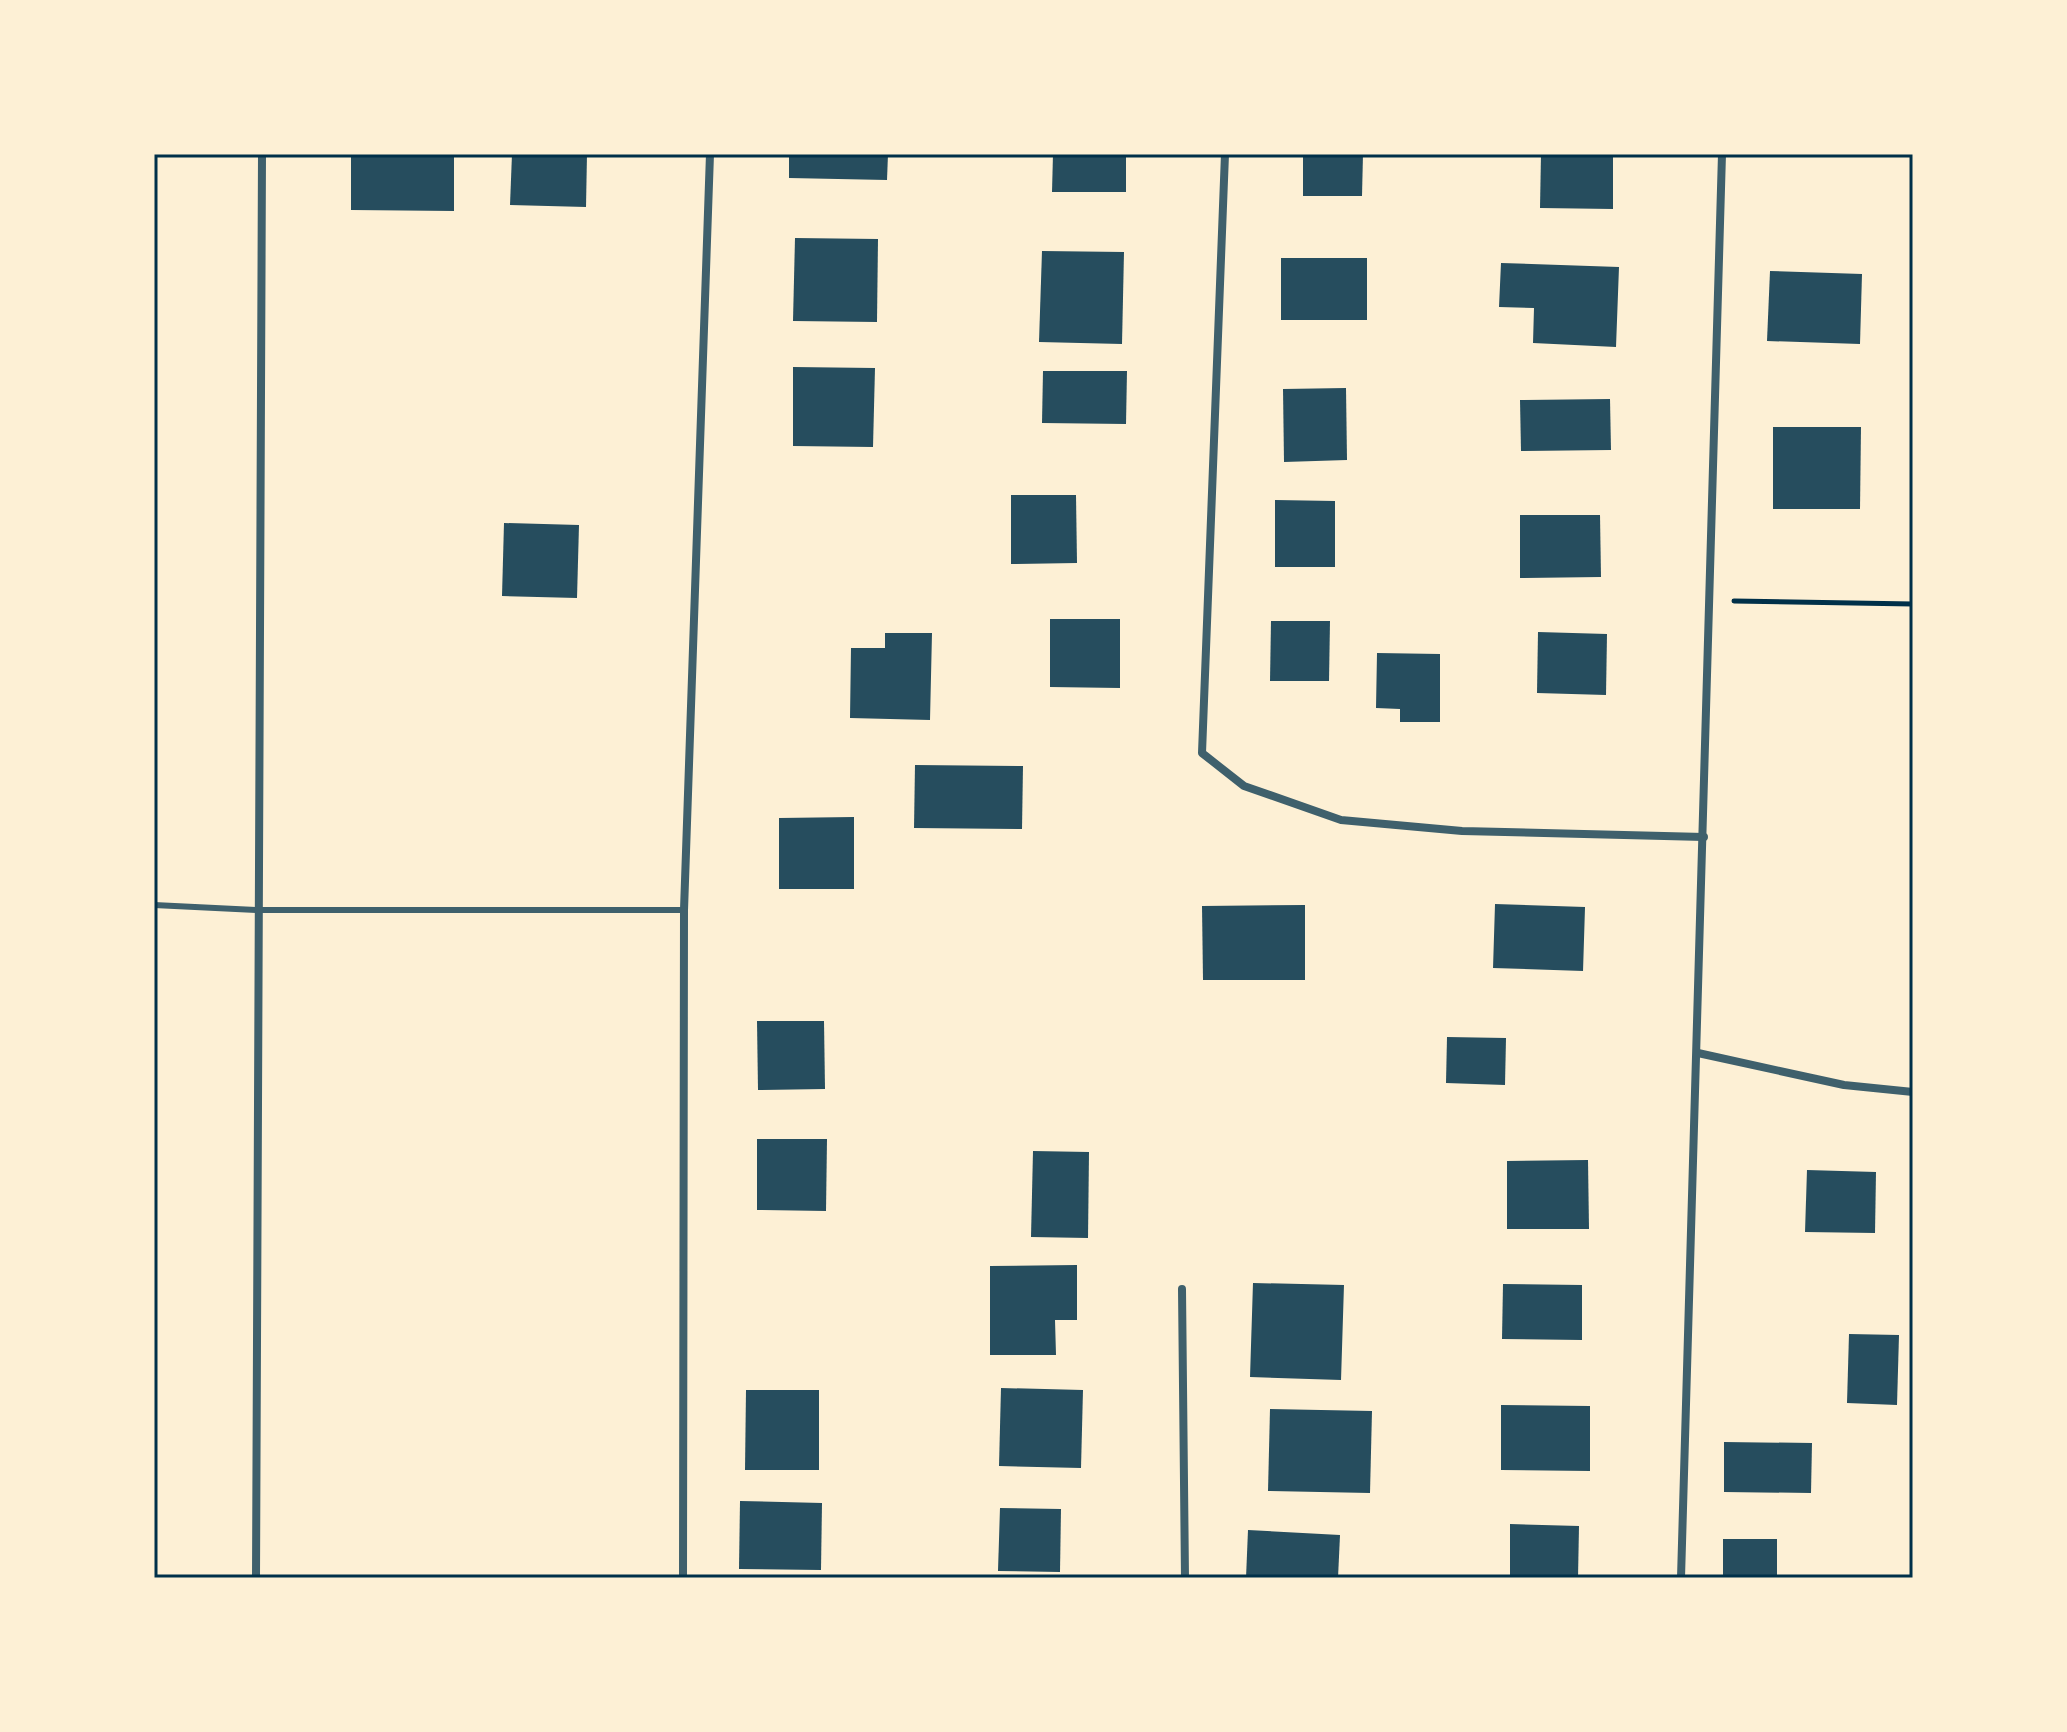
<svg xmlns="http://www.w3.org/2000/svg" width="2067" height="1732" viewBox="0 0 2067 1732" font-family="'PT Sans Narrow',sans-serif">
<rect width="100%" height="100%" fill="#fdf0d5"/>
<!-- building -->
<g fill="#264d5e">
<path d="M351 154H454V211L351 210Z"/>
<path d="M512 154H587L586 207 510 205Z"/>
<path d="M789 154H888L887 180 789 178Z"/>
<path d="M1053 154H1126V192H1052Z"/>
<path d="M1303 154H1363L1362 196H1303Z"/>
<path d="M1541 154H1613V209L1540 208Z"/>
<path d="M795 238 878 239 877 322 793 321Z"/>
<path d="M1042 251 1124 252 1122 344 1039 342Z"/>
<rect x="1281" y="258" width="86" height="62"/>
<path d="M1501 263 1619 267 1616 347 1533 343 1534 308 1499 307Z"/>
<path d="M1770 271 1862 274 1860 344 1767 341Z"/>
<path d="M793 367 875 368 873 447 793 446Z"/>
<path d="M1043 371H1127L1126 424 1042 423Z"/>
<path d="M1346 388 1347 460 1284 462 1283 389Z"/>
<path d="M1610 399 1611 450 1521 451 1520 400Z"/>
<path d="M1773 427H1861L1860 509H1773Z"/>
<path d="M1011 495H1076L1077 563 1011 564Z"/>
<path d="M1275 500 1335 501V567H1275Z"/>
<path d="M1520 515H1600L1601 577 1520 578Z"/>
<path d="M504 523 579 525 577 598 502 596Z"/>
<path d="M1050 619H1120V688L1050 687Z"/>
<path d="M1271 621H1330L1329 681H1270Z"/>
<path d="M1538 632 1607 634 1606 695 1537 693Z"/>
<path d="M885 633H932L930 720 850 718 851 648H885Z"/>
<path d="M1377 653 1440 654V722H1400V709L1376 708Z"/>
<path d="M915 765 1023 766 1022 829 914 828Z"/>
<path d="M854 817V889H779V818Z"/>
<path d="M1495 904 1585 907 1583 971 1493 968Z"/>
<path d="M1305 905V980H1203L1202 906Z"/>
<path d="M757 1021H824L825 1089 758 1090Z"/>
<path d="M1447 1037 1506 1038 1505 1085 1446 1083Z"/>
<path d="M757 1139H827L826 1211 757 1210Z"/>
<path d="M1033 1151 1089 1152 1088 1238 1031 1237Z"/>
<path d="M1588 1160 1589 1229H1507V1161Z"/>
<path d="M1807 1170 1876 1172 1875 1233 1805 1232Z"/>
<path d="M1077 1265V1320H1055L1056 1355H990V1266Z"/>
<path d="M1253 1283 1344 1285 1341 1380 1250 1377Z"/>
<path d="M1503 1284 1582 1285V1340L1502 1339Z"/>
<path d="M1849 1334 1899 1335 1897 1405 1847 1403Z"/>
<path d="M1001 1388 1083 1390 1081 1468 999 1466Z"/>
<path d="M746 1390H819V1470H745Z"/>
<path d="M1501 1405 1590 1406V1471L1501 1470Z"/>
<path d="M1270 1409 1372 1411 1370 1493 1268 1491Z"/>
<path d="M1724 1442 1812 1443 1811 1493 1724 1492Z"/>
<path d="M740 1501 822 1503 821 1570 739 1569Z"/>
<path d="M1000 1508 1061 1509 1060 1572 998 1571Z"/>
<path d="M1510 1524 1579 1526 1578 1578H1510Z"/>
<path d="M1248 1530 1340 1535 1338 1578H1246Z"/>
<rect x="1723" y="1539" width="54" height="39"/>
</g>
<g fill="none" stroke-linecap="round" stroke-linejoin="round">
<!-- path -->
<path stroke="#003049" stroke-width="5" d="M1734 601 1913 604"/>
<!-- service -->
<path stroke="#3f606c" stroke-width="6" d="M154 905 258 910H684"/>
<!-- minor -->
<g stroke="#3f606c" stroke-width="8">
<path d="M1225 154 1202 753 1244 786 1341 820 1462 831 1704 837"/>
<path d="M1698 1053 1844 1085 1913 1092"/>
<path d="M1182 1289 1185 1578"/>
<path d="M256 1578 262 154"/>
<path d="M683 1578 684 910 710 154"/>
<path d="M1681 1578 1722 154"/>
</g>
</g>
<!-- border -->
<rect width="2067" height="1732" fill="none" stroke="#fdf0d5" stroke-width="312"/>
<rect x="156" y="156" width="1755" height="1420" fill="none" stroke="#003049" stroke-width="3"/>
</svg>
